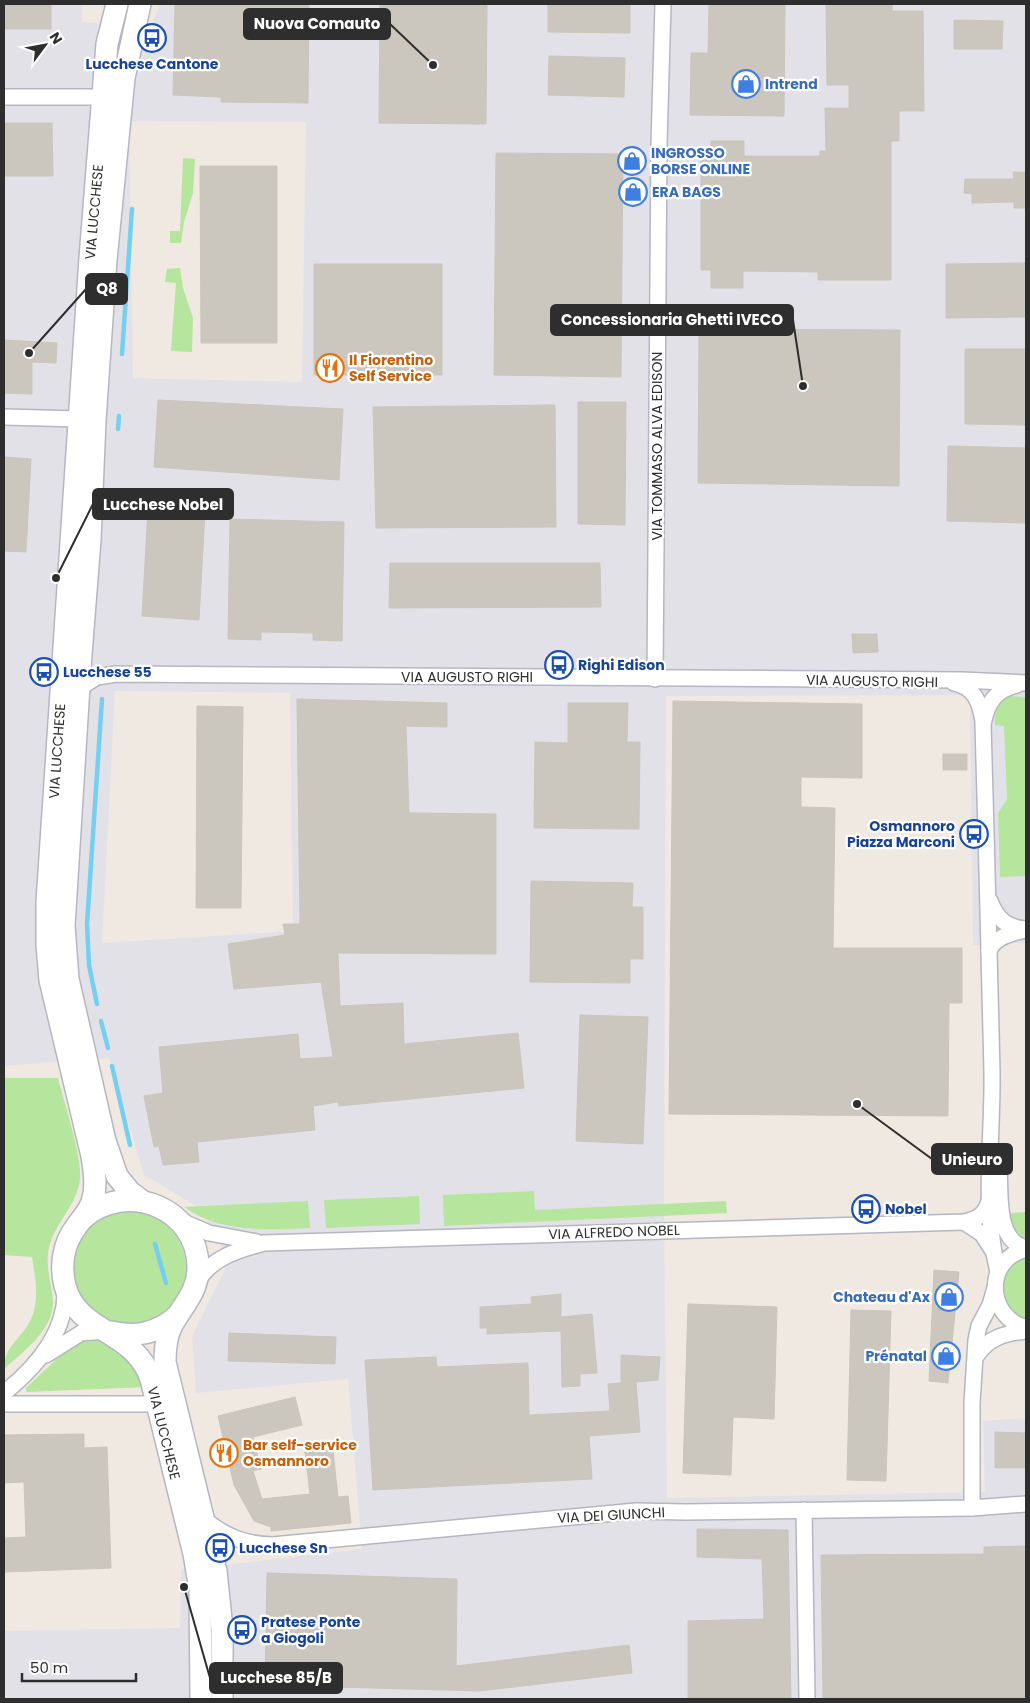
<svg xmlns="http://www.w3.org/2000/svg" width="1030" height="1703" viewBox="0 0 1030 1703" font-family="Poppins,sans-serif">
<rect width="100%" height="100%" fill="#efe9e1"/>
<!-- industrial -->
<path fill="#e3e1e8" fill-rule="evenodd" d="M4 4H82V22L150 28 160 4H1026V943L973 945 970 695 666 696 664 1211 667 1498 985 1492 983 1421 1026 1418V1699H4V1631L180 1628 181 1570 362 1549 348 1379 196 1393 192 1336 229 1261 201 1209 144 1175 109 1058 4 1066ZM129 121 306 122 302 382 133 378ZM115 691 290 693 293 931 102 943Z"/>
<!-- green -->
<g fill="#b6e59e">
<path d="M183 158 195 159 193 193 184 222 181 243H170V231H180Z"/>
<path d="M180 268 183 288 193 318 192 352 171 351 176 283 165 282 167 269Z"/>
<path d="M1008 696 1026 697V876L1000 877 998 813 1007 799 1004 726 995 725C995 711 997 705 1008 696Z"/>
<path d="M4 1078H58C64 1102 82 1156 80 1178 78 1204 55 1223 49 1247 45 1267 51 1281 53 1300 55 1329 23 1352 4 1369 4 1345 22 1339 31 1319 40 1300 35 1276 32 1257L4 1255Z"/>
<path d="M534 1191 535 1210 726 1201 727 1213 444 1226 443 1195Z"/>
<path d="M419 1196 420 1224 326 1228 324 1200Z"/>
<path d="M308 1201 310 1228C268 1230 220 1233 184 1207Z"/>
<circle cx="129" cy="1268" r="57"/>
<path d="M1026 1212V1240L1012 1227 1010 1213Z"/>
<path d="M1026 1257V1320C997 1305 992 1270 1026 1257Z"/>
<path d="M100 1337 131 1353 146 1387 26 1392V1388L67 1349 82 1340Z"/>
</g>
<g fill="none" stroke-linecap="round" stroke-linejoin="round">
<!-- stream -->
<g stroke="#75cff0" stroke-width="4.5">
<path d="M122 354 132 209"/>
<path d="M118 429 119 416"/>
<path d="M97 1004 89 965 87 924 102 699"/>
<path d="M101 1021 108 1048"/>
<path d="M112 1066 130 1145"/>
<path d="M155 1244 166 1283"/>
</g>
</g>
<!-- building -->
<g fill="#cbc7bf" stroke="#cbc5ba">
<rect x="4" y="4" width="47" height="25"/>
<path d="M175 4H309L308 103 221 102V97L173 95Z"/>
<path d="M380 4H487L486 124 379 123Z"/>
<path d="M548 4H630V33L548 32Z"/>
<path d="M709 4H785L784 116 690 115 691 53H708Z"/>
<path d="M826 4H892V11H923L924 111H899V141H891V280H818V272L743 271V288H711V270H701V157L711 158V141H744V156H820V151H826L825 108H849V85H827Z"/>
<path d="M954 20 1003 21 1002 49H954Z"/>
<path d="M549 56 625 58 624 97 548 95Z"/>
<path d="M4 123H52L53 176H4Z"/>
<path d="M496 153 623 154 621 377 494 375Z"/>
<path d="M200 166H277V343H201Z"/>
<path d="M1013 172H1026V208H1014V202L972 203V194L964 193 965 179H1014Z"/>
<path d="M1026 263V317L946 318V264Z"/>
<rect x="314" y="264" width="128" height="111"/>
<path d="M699 329 900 330 899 486 698 483Z"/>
<path d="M4 340 57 343 56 363 32 362V394L4 393Z"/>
<path d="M965 349H1026V425L965 424Z"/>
<path d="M158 400 343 409 339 480 154 467Z"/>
<path d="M578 402H626L625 525 578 524Z"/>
<path d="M555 405 556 527 376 528 373 407Z"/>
<path d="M948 446 1026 448V523L947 521Z"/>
<path d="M4 457 31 459 26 552 4 551Z"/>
<path d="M149 491 206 495 199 620 142 616Z"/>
<path d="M230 519 344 522 342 641 313 640V633L261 632V640L228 639Z"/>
<path d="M390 563H600L601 607 389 608Z"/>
<path d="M852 634H877L878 652 853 653Z"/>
<path d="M297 699 447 703V727L406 726 409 813 496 814V954L338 953 340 1006 403 1003 404 1044 518 1033 524 1088 339 1106 338 1102 313 1106 315 1130 197 1142 199 1162 163 1165 159 1146 154 1147 144 1096 163 1093 159 1047 298 1034 300 1059 333 1057 321 982 234 989 228 944 285 935 283 924H300Z"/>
<path d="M673 701 862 704V778L801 777V807L835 808 833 948H962V1003H949L948 1116 669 1114Z"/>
<path d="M568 703H628L627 742H640L639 829 534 828 535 742 568 743Z"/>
<path d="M197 706 243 707 241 908H196Z"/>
<rect x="943" y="754" width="24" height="16"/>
<path d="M531 881 633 883 632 907H643V959H630V983L530 982Z"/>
<path d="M580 1015 648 1017 643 1144 576 1141Z"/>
<path d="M934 1270 959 1272 948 1383 929 1381Z"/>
<path d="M561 1294V1317L592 1314 597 1373 580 1374V1386L562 1387 561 1331 487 1334V1328H480V1307L532 1304 531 1297Z"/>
<path d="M688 1304 777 1307 774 1419 733 1417 731 1475 683 1473Z"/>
<path d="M851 1310 891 1311 886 1481 847 1480Z"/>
<path d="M229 1333 336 1337 335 1364 228 1361Z"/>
<path d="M621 1355 660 1357 658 1380 636 1382 640 1432 589 1436 592 1479 373 1490 365 1360 436 1357 437 1367 528 1363 529 1415 610 1411 608 1384 621 1383Z"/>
<path d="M295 1397 302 1425 253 1437 261 1469 253 1471 262 1499 310 1494 304 1444 332 1441 338 1497 348 1496 351 1523 271 1531V1527L254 1521 234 1485 218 1416Z"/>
<path d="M995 1432 1026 1433V1468H995Z"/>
<path d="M84 1434V1448L107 1447 111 1568 4 1572V1538L26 1537 24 1482 4 1483V1435Z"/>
<path d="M697 1529 788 1530 791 1699H688V1621L764 1619 762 1559 697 1557Z"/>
<path d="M1026 1546V1699H823L821 1555 984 1554V1547Z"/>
<path d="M267 1573 457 1579 456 1666 629 1645 632 1673 480 1691 265 1685Z"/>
</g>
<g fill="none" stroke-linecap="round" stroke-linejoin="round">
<defs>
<g id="minor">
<path d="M4 97H104"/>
<path d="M4 417 80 419"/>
<path d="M655 679 659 144 663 4"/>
<path d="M954 683C974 687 980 702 983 721"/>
<path d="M78 689 97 677 116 674 962 680 1026 683"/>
<path d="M990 901C997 919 1007 928 1026 929"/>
<path d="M989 951C994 937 1012 933 1025 930"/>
<path d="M999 1168C1001 1192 995 1241 1026 1248"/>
<path d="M181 1221 209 1233 257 1242"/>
<path d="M964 1222 982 1234 993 1251"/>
<path d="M1026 1249C984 1260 986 1316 1026 1328"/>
<path d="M998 1272C982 1208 993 1138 992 1072 990 956 986 840 983 724 988 702 995 690 1017 685"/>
<path d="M197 1283C210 1258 238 1250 264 1243L964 1222C980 1219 987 1212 990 1197"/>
<path d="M46 1355 81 1333 105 1331"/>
<path d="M977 1355C989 1337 1006 1333 1026 1331"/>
<path d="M4 1393C35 1368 67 1332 65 1289"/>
<path d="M4 1404H157"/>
<path d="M972 1508V1403L976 1340 979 1326 990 1305 995 1288"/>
<path d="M804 1510 807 1699"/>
<path d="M204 1519C226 1537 244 1544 272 1545L636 1511 686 1512 972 1508 1026 1504"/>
</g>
<g id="secondary">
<path d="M117 4 107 44 90 258 47 902V945L50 980 92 1156C94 1169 97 1185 93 1198 91 1210 82 1218 76 1227 63 1244 60 1266 65 1286 78 1334 134 1329 151 1379L194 1554 200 1589 201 1699"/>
<path d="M140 4 124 78 106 260 95 420 90 540 81 654 64 926 68 979 105 1141 117 1176 130 1192 142 1201"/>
<path d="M82 1219C126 1179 200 1208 198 1270 197 1293 183 1305 172 1325 166 1336 165 1349 165 1362L216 1571 222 1629V1699"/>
<path d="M111 1332C135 1338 159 1333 177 1316"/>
</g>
</defs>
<!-- minor casing -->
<use href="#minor" stroke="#b4b7c1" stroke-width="18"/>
<!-- secondary casing -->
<use href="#secondary" stroke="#b4b7c1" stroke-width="24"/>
<!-- minor -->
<use href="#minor" stroke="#fff" stroke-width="15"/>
<!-- secondary -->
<use href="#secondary" stroke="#fff" stroke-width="21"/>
</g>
<!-- icons -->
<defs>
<symbol id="bus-ring" viewBox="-11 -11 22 22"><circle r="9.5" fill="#fff" stroke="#1a4fb4" stroke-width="1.5"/><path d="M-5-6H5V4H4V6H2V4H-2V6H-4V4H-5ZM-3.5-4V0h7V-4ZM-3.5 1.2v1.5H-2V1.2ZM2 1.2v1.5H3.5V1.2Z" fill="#1a4fb4"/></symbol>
<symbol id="shop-ring" viewBox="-11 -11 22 22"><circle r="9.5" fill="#fff" stroke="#3f7fe0" stroke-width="1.5"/><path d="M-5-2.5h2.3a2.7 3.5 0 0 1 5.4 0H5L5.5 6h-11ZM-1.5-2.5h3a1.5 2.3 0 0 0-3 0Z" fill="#3f7fe0"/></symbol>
<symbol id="restaurant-ring" viewBox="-11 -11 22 22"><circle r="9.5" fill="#fff" stroke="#e8710a" stroke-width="1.5"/><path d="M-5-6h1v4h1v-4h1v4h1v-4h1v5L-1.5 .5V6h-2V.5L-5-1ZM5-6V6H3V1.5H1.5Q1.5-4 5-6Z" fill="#e8710a"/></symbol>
</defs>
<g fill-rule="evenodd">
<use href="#bus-ring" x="136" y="22" width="32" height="32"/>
<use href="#shop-ring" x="730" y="68" width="32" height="32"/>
<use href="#shop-ring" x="616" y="145" width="32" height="32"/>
<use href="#shop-ring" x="617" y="176" width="32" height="32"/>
<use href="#restaurant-ring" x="314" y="352" width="32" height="32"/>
<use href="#bus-ring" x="543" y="649" width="32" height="32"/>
<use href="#bus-ring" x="28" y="656" width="32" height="32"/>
<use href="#bus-ring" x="958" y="818" width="32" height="32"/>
<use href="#bus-ring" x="850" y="1193" width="32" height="32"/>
<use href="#shop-ring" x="933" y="1281" width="32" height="32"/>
<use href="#shop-ring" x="930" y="1340" width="32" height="32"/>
<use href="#restaurant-ring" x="208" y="1437" width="32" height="32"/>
<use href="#bus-ring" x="204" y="1532" width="32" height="32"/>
<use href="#bus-ring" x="226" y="1614" width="32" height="32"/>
</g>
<g text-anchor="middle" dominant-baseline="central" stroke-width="4.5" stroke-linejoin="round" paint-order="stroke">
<!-- transit labels -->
<g font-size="14" font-weight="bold" fill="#164399" stroke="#fff" text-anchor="start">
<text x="152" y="64" text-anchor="middle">Lucchese Cantone</text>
<text x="578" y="665">Righi Edison</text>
<text x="63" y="672">Lucchese 55</text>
<text x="955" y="826" text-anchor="end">Osmannoro<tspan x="955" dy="16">Piazza Marconi</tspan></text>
<text x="885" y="1209">Nobel</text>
<text x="239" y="1548">Lucchese Sn</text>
<text x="261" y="1622">Pratese Ponte<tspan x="261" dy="16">a Giogoli</tspan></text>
</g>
<!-- shop labels -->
<g font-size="14" font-weight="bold" fill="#366cbe" stroke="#fff" text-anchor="start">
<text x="765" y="84">Intrend</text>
<text x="651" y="153">INGROSSO<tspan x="651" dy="16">BORSE ONLINE</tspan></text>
<text x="652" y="192">ERA BAGS</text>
<text x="930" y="1297" text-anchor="end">Chateau d'Ax</text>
<text x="927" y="1356" text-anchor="end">Prénatal</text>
</g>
<!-- street labels -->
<g font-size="14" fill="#2e2e2e" stroke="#fff">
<text transform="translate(94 212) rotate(-85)">VIA LUCCHESE</text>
<text transform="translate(657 446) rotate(-90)">VIA TOMMASO ALVA EDISON</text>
<text x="467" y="677">VIA AUGUSTO RIGHI</text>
<text transform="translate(872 681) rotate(1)">VIA AUGUSTO RIGHI</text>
<text transform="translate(57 751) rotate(-86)">VIA LUCCHESE</text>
<text transform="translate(614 1232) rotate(-2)">VIA ALFREDO NOBEL</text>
<text transform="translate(164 1433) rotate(76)">VIA LUCCHESE</text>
<text transform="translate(611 1515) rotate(-3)">VIA DEI GIUNCHI</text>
</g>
<!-- food labels -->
<g font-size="14" font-weight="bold" fill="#c56008" stroke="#fff" text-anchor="start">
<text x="349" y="360">Il Fiorentino<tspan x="349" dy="16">Self Service</tspan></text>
<text x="243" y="1445">Bar self-service<tspan x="243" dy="16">Osmannoro</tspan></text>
</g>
</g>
<!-- callouts -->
<path fill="none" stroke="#2e2e2e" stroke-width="2" d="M433 65L390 24M29 353L86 289M803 386L793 320M56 578L93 504M857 1104L932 1159M184 1587L210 1678"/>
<g fill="#2e2e2e" stroke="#fff" stroke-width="2">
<circle cx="433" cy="65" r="5"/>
<circle cx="29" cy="353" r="5"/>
<circle cx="803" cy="386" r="5"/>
<circle cx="56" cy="578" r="5"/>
<circle cx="857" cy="1104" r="5"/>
<circle cx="184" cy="1587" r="5"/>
</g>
<g fill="#2e2e2e" stroke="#2e2e2e" stroke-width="2">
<rect x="244" y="9" width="146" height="30" rx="5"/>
<rect x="86" y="274" width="41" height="30" rx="5"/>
<rect x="551" y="305" width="242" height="30" rx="5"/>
<rect x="93" y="489" width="140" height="30" rx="5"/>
<rect x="932" y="1144" width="80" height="30" rx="5"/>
<rect x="210" y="1663" width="132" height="30" rx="5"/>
</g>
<g font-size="15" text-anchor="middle" font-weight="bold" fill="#fff">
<text x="317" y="29">Nuova Comauto</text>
<text x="107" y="294">Q8</text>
<text x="672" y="325">Concessionaria Ghetti IVECO</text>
<text x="163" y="510">Lucchese Nobel</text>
<text x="972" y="1165">Unieuro</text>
<text x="276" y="1683">Lucchese 85/B</text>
</g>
<!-- border -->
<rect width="1030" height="1703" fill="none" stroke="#2e2e2e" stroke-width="10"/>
<!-- north arrow -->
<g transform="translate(45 45) rotate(58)" stroke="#ffffff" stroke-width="4" paint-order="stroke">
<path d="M0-4L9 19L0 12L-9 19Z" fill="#2e2e2e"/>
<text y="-8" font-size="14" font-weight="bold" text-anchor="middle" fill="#2e2e2e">N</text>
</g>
<!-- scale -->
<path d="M22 1673v8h114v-8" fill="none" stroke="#2e2e2e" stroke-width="2.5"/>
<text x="30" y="1673" font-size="15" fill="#2e2e2e" stroke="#ffffff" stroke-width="4" paint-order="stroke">50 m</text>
</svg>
